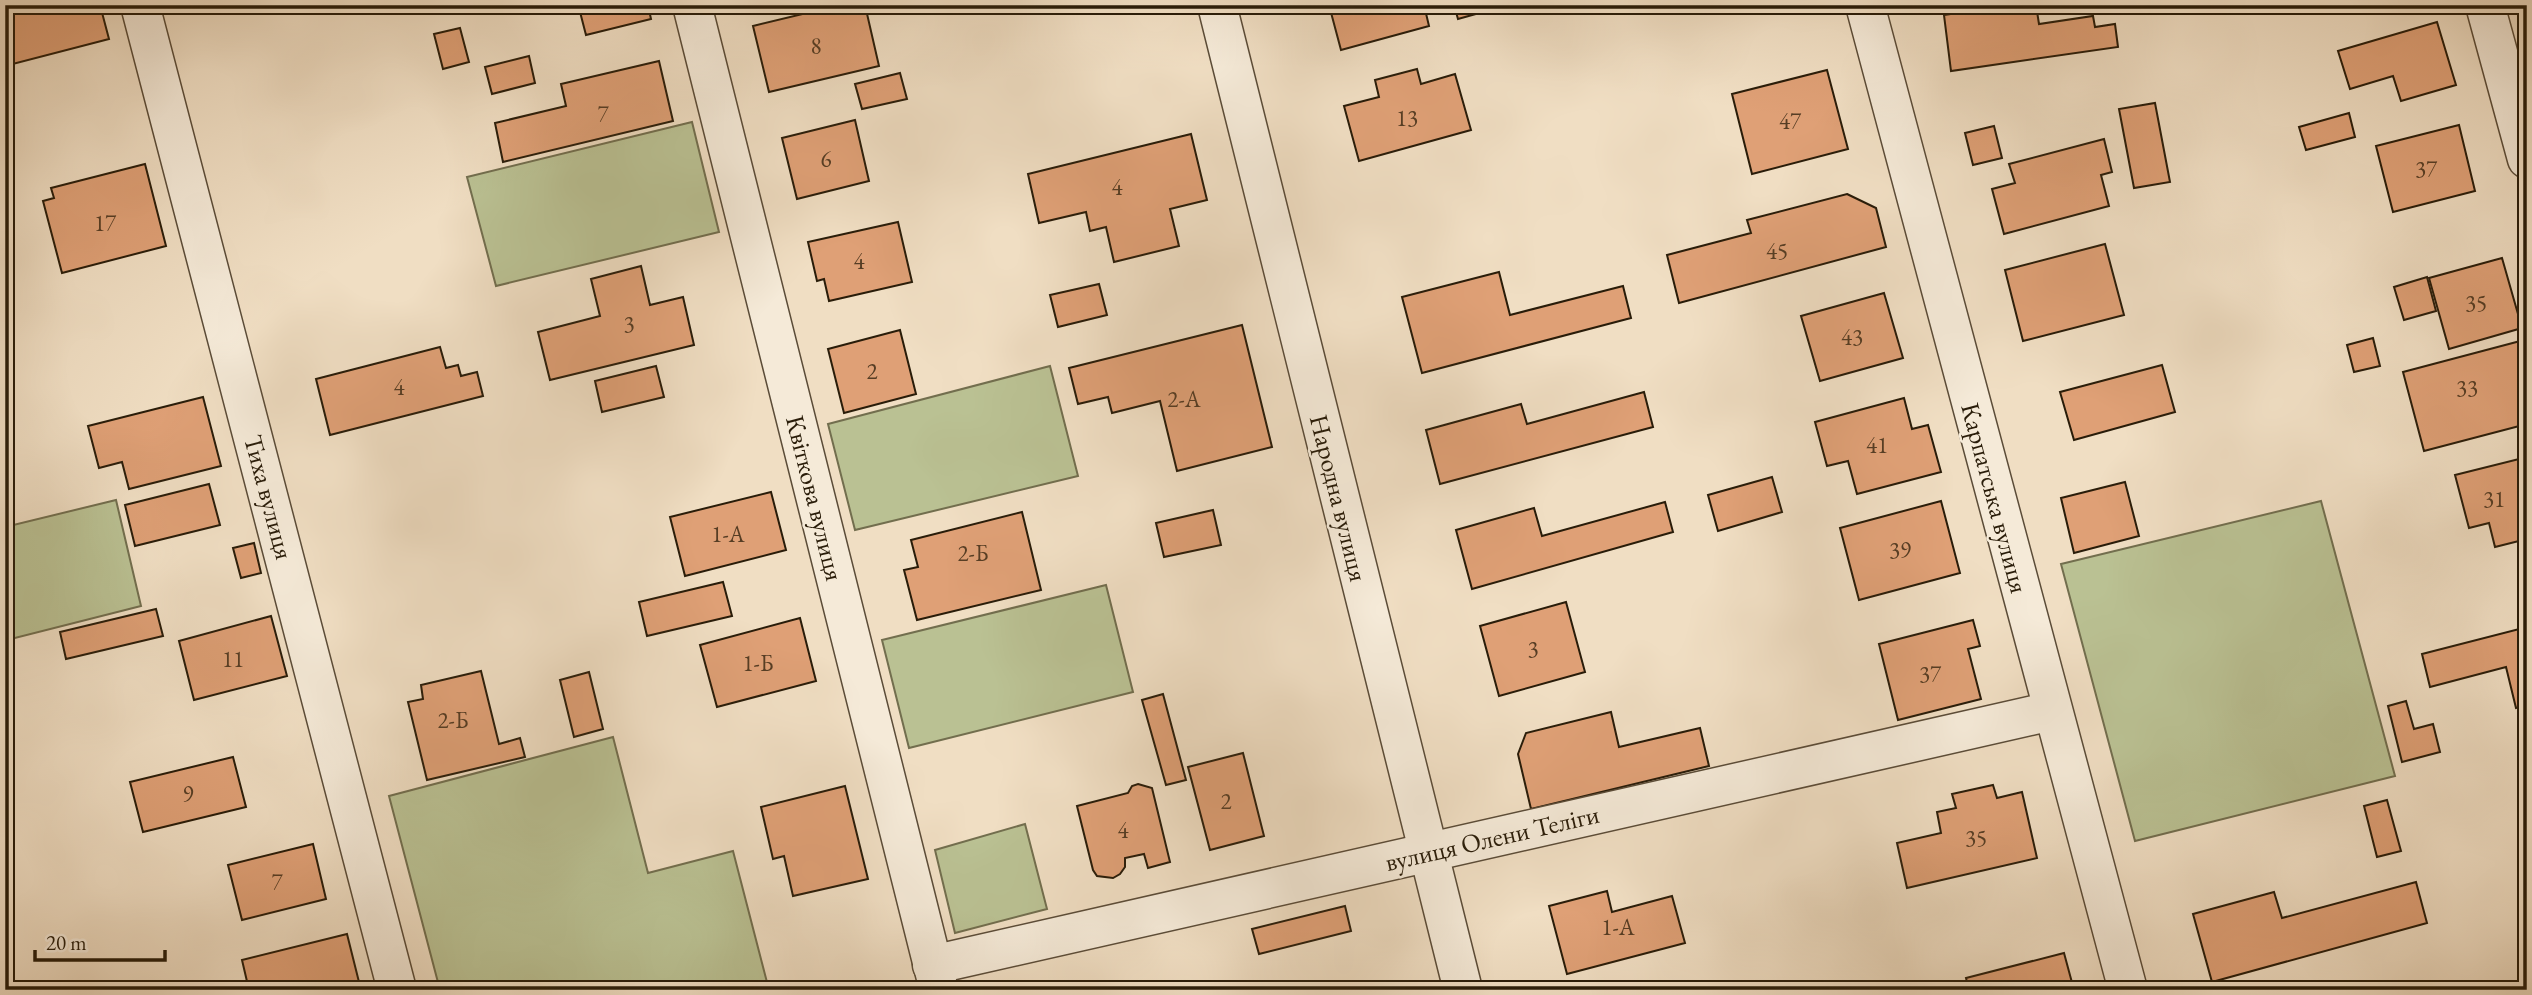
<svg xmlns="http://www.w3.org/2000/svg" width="2532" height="995" viewBox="0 0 2532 995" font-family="'EB Garamond',serif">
<rect width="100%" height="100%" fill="#f0dec3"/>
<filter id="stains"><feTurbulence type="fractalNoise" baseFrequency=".00286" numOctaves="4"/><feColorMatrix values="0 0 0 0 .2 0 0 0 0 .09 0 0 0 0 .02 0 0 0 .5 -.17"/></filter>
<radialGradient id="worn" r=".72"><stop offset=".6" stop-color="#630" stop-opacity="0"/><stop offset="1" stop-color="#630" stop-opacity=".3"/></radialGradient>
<!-- green -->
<g fill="#bac193" stroke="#726e4e" stroke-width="2">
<path d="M692 122 719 232 496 286 467 177Z"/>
<path d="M1050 366 1078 476 855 530 828 424Z"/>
<path d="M116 500 141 606 7 640 5 527Z"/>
<path d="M2321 501 2395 776 2135 841 2061 564Z"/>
<path d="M1106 585 1133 692 909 748 882 640Z"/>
<path d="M613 737 648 873 733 851 769 990H440L389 796Z"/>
<path d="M1025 824 1047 909 955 933 935 850Z"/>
</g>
<!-- building -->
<g fill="#dfa076" stroke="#291c09" stroke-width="2">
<path d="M5 5H100L109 39 5 66Z"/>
<path d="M564 5H648L651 19 586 35 579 8 566 11Z"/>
<path d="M840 5H865L879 66 769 92 753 26Z"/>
<path d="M1329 5H1424L1429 26 1341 50Z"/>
<path d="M1454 5H1508L1458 19Z"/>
<path d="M2011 5H2036L2039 24 2093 16 2095 27 2115 24 2118 47 1951 71 1944 15Z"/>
<path d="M2437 22 2456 85 2401 101 2393 76 2350 89 2338 51Z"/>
<path d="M460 28 469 62 443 69 434 34Z"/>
<path d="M529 56 535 83 492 94 485 67Z"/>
<path d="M659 61 673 121 503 162 495 123 566 106 561 84Z"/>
<path d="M1417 69 1421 84 1455 74 1471 130 1359 161 1344 106 1379 97 1375 80Z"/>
<path d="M1827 70 1848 149 1752 174 1732 94Z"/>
<path d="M900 73 907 99 862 109 855 84Z"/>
<path d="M2155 103 2170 182 2134 188 2119 109Z"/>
<path d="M2349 113 2355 137 2306 150 2299 127Z"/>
<path d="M855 120 869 181 797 199 782 138Z"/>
<path d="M2459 125 2475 191 2393 212 2376 146Z"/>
<path d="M1994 126 2002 158 1973 165 1965 133Z"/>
<path d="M1191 134 1207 200 1170 209 1179 246 1114 262 1106 227 1090 231 1086 212 1039 223 1028 174Z"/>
<path d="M2104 139 2112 172 2101 175 2109 206 2004 234 1992 189 2015 183 2009 164Z"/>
<path d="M145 164 166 246 62 273 43 201 54 198 51 188Z"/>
<path d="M1847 194 1876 208 1886 247 1679 303 1667 255 1751 233 1747 220Z"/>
<path d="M898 222 912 282 829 301 824 279 817 281 808 242Z"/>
<path d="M2105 244 2124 315 2023 341 2005 270Z"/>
<path d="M2502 258 2522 328 2449 349 2429 278Z"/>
<path d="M641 266 650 305 683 297 694 345 550 380 538 332 600 316 591 279Z"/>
<path d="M1499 272 1510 315 1623 286 1631 318 1422 373 1402 297Z"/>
<path d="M2427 277 2436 311 2404 320 2394 287Z"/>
<path d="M1099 284 1107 315 1058 327 1050 295Z"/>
<path d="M1884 293 1903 358 1820 381 1801 316Z"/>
<path d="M1242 325 1272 447 1177 471 1160 401 1112 413 1108 397 1078 404 1069 368Z"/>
<path d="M900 330 916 394 844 413 828 349Z"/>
<path d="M2373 338 2380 366 2354 372 2347 345Z"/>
<path d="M2524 340 2527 351V404L2523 405 2527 424 2424 451 2403 372Z"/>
<path d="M440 347 446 368 458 365 461 376 477 372 483 396 330 435 316 379Z"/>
<path d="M2162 365 2175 412 2074 440 2060 392Z"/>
<path d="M656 366 664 397 602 412 595 381Z"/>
<path d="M1644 392 1653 427 1440 484 1426 430 1521 404 1527 424Z"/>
<path d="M203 397 221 466 129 489 122 462 99 468 88 426Z"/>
<path d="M1904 398 1912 429 1928 425 1941 472 1857 494 1848 461 1827 466 1815 422Z"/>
<path d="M2527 457V539L2495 547 2489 523 2469 528 2455 475Z"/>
<path d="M1772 477 1782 512 1718 531 1708 495Z"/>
<path d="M2125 482 2139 536 2074 553 2061 498Z"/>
<path d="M209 484 220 525 135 546 125 505Z"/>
<path d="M771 492 786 550 685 576 670 517Z"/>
<path d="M1941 501 1960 573 1859 600 1840 528Z"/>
<path d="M1665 502 1673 532 1472 589 1456 530 1534 508 1542 536Z"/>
<path d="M1213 510 1221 545 1164 557 1156 523Z"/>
<path d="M1022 512 1041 590 917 620 904 570 918 567 911 540Z"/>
<path d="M254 543 261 573 241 578 233 548Z"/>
<path d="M723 582 732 616 647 636 639 602Z"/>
<path d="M1566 602 1585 672 1499 696 1480 626Z"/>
<path d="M156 609 163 636 66 659 60 632Z"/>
<path d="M271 616 287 676 194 700 179 641Z"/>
<path d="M800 618 816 681 717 707 700 645Z"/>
<path d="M1973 620 1980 646 1968 649 1981 699 1898 720 1879 644Z"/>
<path d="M2527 627V705L2516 708 2506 667 2430 687 2422 654Z"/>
<path d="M481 671 499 744 520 738 525 757 427 780 408 702 423 699 421 685Z"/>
<path d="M589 672 603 729 574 737 560 680Z"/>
<path d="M1163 694 1186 780 1166 785 1142 700Z"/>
<path d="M2406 701 2414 729 2433 724 2440 752 2402 762 2388 706Z"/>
<path d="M1611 712 1619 747 1700 728 1709 766 1531 809 1518 754 1526 733Z"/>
<path d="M1243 753 1264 836 1210 850 1188 767Z"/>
<path d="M233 757 246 807 143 832 130 782Z"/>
<path d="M1138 784 1152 788 1170 862 1148 868 1144 854 1125 858V867L1120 874 1113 878 1097 876 1093 870 1077 806 1128 793 1132 786Z"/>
<path d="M1993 785 1997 798 2022 792 2037 858 1907 888 1897 843 1941 833 1937 812 1956 808 1952 794Z"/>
<path d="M845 786 868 879 793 896 784 856 773 859 761 807Z"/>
<path d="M2387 800 2401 851 2377 857 2364 806Z"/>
<path d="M313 844 326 899 242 920 228 865Z"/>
<path d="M2416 882 2427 923 2212 982 2193 914 2274 892 2282 918Z"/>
<path d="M1607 891 1612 912 1672 896 1685 943 1567 974 1549 906Z"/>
<path d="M1345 906 1351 931 1259 954 1252 929Z"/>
<path d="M347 934 361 990H249L242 960Z"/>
<path d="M2064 953 2074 990H1969L1966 978Z"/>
<path d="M1202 984 1204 990H1178Z"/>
</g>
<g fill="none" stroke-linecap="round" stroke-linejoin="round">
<defs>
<g id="minor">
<path d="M140 5 397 990"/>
<path d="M692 5 939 990"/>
<path d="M1217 5 1463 990"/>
<path d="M1865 5 2128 990"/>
<path d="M2485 5 2527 159"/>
<path d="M932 965 2052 711"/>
</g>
</defs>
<!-- minor casing -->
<use href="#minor" stroke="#5b4c38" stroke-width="41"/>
<!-- minor -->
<use href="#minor" stroke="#f5ead8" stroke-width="38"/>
</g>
<g text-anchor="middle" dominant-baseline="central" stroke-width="5" stroke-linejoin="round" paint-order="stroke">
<!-- number labels -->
<g font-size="23" fill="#563d24">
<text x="816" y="46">8</text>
<text x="603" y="114">7</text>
<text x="1407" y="118">13</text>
<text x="1790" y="121">47</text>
<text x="826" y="159">6</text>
<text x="2426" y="169">37</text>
<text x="1117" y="187">4</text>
<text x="105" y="223">17</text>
<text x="1777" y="251">45</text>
<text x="859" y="261">4</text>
<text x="2476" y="303">35</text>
<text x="629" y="324">3</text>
<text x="1852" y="337">43</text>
<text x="872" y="371">2</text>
<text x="399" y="387">4</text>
<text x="2467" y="388">33</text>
<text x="1184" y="399">2-А</text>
<text x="1877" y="445">41</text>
<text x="2494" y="499">31</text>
<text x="728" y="534">1-А</text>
<text x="1900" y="550">39</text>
<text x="973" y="553">2-Б</text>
<text x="1533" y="649">3</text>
<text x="233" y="659">11</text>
<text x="758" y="663">1-Б</text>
<text x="1930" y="674">37</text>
<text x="453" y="720">2-Б</text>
<text x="188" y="794">9</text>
<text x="1226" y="801">2</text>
<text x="1123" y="830">4</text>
<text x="1976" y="838">35</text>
<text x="277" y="882">7</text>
<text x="1618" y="927">1-А</text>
</g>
<!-- street labels -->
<g font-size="26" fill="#291c09" stroke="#f5ead8">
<text transform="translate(269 497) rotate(75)">Тиха вулиця</text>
<text transform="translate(815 498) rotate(76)">Квіткова вулиця</text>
<text transform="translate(1339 498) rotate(76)">Народна вулиця</text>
<text transform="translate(1995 498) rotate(75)">Карпатська вулиця</text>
<text transform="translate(1492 838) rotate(-13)">вулиця Олени Теліги</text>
</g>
</g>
<!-- margin -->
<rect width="2532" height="995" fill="none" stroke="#f0dec3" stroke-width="28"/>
<rect x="7" y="7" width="2518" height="981" fill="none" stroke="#291c09" stroke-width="3.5"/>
<rect x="14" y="14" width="2504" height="967" fill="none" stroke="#291c09" stroke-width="2"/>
<!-- scale -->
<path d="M35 950v10h130v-10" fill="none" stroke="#291c09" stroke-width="3.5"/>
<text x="46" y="950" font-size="21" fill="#291c09" stroke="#f5ead8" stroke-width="5" paint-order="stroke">20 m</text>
<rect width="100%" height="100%" filter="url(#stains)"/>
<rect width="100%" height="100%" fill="url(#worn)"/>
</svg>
